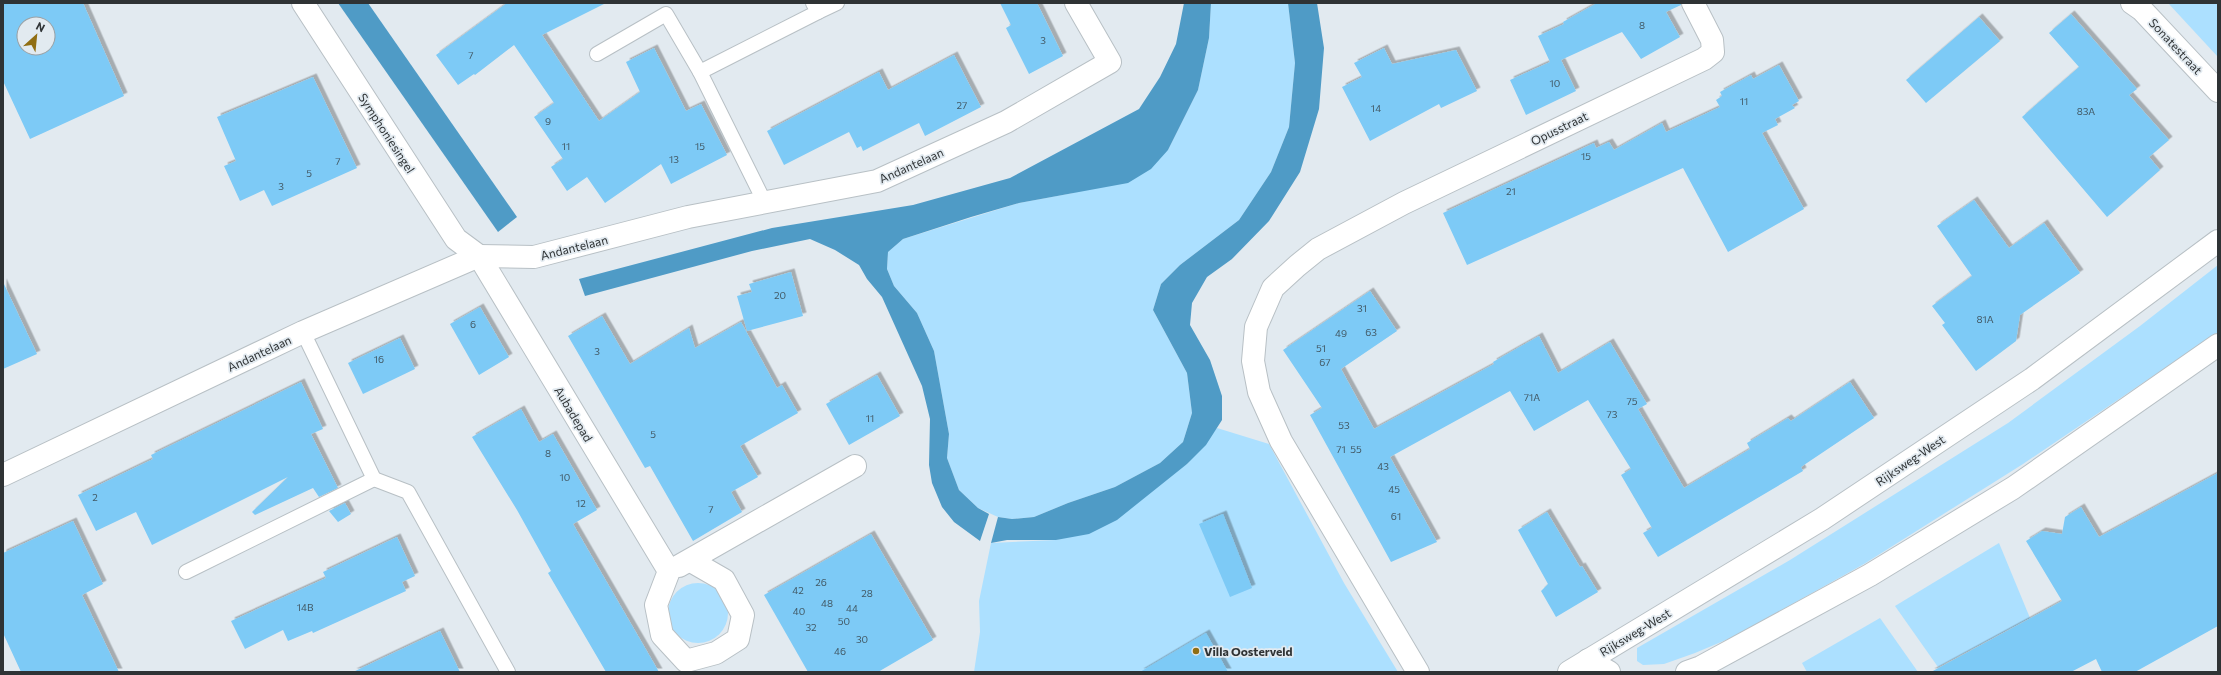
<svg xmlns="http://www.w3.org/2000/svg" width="2221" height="675" viewBox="0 0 2221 675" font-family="Commissioner,sans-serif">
<defs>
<filter id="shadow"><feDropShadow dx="3.5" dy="-3.5" stdDeviation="0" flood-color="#0004"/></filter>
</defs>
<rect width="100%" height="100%" fill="#e2eaf0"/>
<!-- green -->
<g fill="#ace0ff">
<path d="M1211 3H1288L1295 63 1289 127 1271 172 1239 220 1180 265 1161 284 1153 310 1187 373 1192 413 1183 442 1160 463 1115 487 1068 503 1034 517 1012 519 998 517 978 508 959 490 947 458 949 434 934 351 917 313 894 286 887 269 888 252 903 239 1019 203 1073 193 1168 150 1198 90 1209 38Z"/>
<path d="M2168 3H2218V57Z"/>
<path d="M2218 265V332L2023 464 1864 564 1733 637 1695 653 1664 664 1643 665 1637 661V648L1790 560 2008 423 2140 326Z"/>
<path d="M1217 428 1269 444 1344 583 1398 672H974L980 632 979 601 991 543 1056 540 1187 464Z"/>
<path d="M1999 543 2030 618 1938 667 1895 606Z"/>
<circle cx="698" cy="613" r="30"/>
<path d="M1880 618 1918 672H1807L1802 663Z"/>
</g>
<!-- water -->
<g fill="#4f9bc6">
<path d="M338 3H368L517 217 498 232Z"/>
<path d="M1184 3H1211L1209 38 1198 90 1168 150 1151 169 1128 183 1019 203 971 217 903 239 888 252 887 269 894 286 917 313 934 351 949 434 947 458 959 490 978 508 989 514 980 541 954 522 942 507 932 483 929 465 930 419 922 386 882 297 867 279 859 265 835 250 810 239 752 251 585 296 579 279 772 228 913 205 1010 178 1139 109 1160 77 1176 44Z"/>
<path d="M1288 3H1317L1324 48 1319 109 1300 172 1269 221 1232 259 1207 277 1192 303 1190 325 1210 360 1222 396V420L1206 445 1187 464 1117 520 1089 534 1056 540H1007L991 543 998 517 1012 519 1034 517 1068 503 1115 487 1160 463 1183 442 1192 413 1187 373 1153 310 1161 284 1180 265 1239 220 1271 172 1289 127 1295 63Z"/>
</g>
<!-- building -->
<g fill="#7dcaf6" fill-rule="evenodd" filter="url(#shadow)">
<path d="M3 3H83L124 96 30 139 3 81ZM24 24H48V48H24Z"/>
<path d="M507 3H606L542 35 599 121 640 92 626 62 654 48 686 111 701 104 727 155 671 184 661 164 605 203 587 177 567 191 551 167 563 159 534 117 554 103 514 45 475 75 474 74 458 85 436 55Z"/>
<path d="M1000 3H1037L1063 56 1029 74 1006 28 1011 25Z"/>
<path d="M1597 3H1681V5L1666 12 1680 37 1641 59 1622 32 1561 60 1576 91 1526 115 1510 80 1550 62 1538 36 1564 24 1563 22Z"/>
<path d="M2071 14 2137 89 2129 95 2169 140 2149 157 2160 170 2107 217 2022 117 2079 67 2049 33Z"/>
<path d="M1979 17 2000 41 1926 103 1906 80Z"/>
<path d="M1384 48 1392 64 1456 50 1477 91 1441 108 1439 104 1370 141 1342 87 1362 77 1354 63Z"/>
<path d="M954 55 981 107 925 136 919 123 863 151 861 146 857 148 849 132 784 165 767 131 879 72 888 90Z"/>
<path d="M1779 65 1799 101 1792 105 1795 108 1775 119 1778 125 1762 133 1804 209 1728 252 1683 168 1467 265 1443 213 1594 143 1596 148 1609 142 1614 150 1662 123 1666 132 1720 107 1716 100 1722 96 1720 92 1751 75 1753 79Z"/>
<path d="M313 77 357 168 272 206 264 190 240 201 224 166 236 161 217 117Z"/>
<path d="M1974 200 2009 248 2044 223 2080 273 2020 315 2016 341 1976 371 1942 325 1945 323 1932 306 1972 276 1937 226Z"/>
<path d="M791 272 803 316 747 331 737 296 752 292 749 284Z"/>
<path d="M3 282 37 354 3 369Z"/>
<path d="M1370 291 1397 331 1341 369 1374 429 1494 364 1493 362 1539 336 1558 373 1610 342 1647 404 1638 409 1684 488 1750 449 1747 443 1788 418 1791 421 1850 382 1874 418 1801 467 1803 471 1658 557 1643 533 1652 528 1621 475 1631 469 1588 400 1534 431 1510 391 1390 457 1437 542 1391 562 1310 415 1322 408 1283 350Z"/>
<path d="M480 307 509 357 479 375 450 324Z"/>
<path d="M602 316 630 364 689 328 695 348 741 322 777 388 782 385 798 413 740 446 758 477 731 492 742 512 693 541 650 466 645 468 568 336Z"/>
<path d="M400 338 415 369 363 394 348 363Z"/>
<path d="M877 375 900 416 849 445 826 404Z"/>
<path d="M301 382 323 429 311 434 338 488 319 497 313 488 255 515 252 512 288 477 152 545 136 512 96 531 78 495 153 459 151 455Z"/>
<path d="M521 409 539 442 553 434 597 510 573 524 659 672H606L548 573 551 571 517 510 472 437Z"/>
<path d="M2218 473V626L2135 672H2102L2096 659 2071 672H1931L2062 601 2026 541 2042 531 2062 534 2065 517 2081 507 2099 537Z"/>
<path d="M345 503 351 514 338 522 329 511Z"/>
<path d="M1547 512 1580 567 1582 566 1598 592 1556 617 1541 591 1548 584 1518 530Z"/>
<path d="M1223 514 1252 588 1230 597 1199 524Z"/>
<path d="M73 521 103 584 82 595 119 672H21L3 633V553Z"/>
<path d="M871 534 933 640 878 672H808L764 595Z"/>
<path d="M397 537 415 576 402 582 406 591 313 633 312 631 288 641 283 630 245 649 231 621 326 578 323 572Z"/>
<path d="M440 631 460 672H353Z"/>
<path d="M1206 633 1228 672H1140Z"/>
</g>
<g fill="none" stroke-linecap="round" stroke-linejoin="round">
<defs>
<g id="lane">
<path d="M818 12 837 3"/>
<path d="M597 54 666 14 700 72"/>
<path d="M765 203 700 72 818 12 813 3"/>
<path d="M303 332 374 479 408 492 508 672"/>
<path d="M186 572 374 479"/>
</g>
<g id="street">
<path d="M303 3 456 239 479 256 669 571 656 605 662 635 686 661 716 653 738 639 743 615 724 580 691 561"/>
<path d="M2132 3 2142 10 2218 91"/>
<path d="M3 475 303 332 479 256 534 257 688 217 877 181 1006 122 1110 62 1076 3"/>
<path d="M679 566 855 466"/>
<path d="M1588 660 1609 672"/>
<path d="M1418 672 1281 441 1259 392 1253 361 1256 327 1273 288 1297 266 1318 249 1404 203 1704 59 1713 52 1712 40 1693 3"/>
<path d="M1569 672 1822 519 2032 379 2218 241"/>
<path d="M1687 672 1701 667 1870 575 2013 488 2218 345"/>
</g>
</defs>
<!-- lane casing -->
<use href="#lane" stroke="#b8c0c5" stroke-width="16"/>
<!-- street casing -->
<use href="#street" stroke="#b8c0c5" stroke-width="24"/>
<!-- lane -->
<use href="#lane" stroke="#fff" stroke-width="14"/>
<!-- street -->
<use href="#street" stroke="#fff" stroke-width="22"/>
</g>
<!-- markers -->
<circle fill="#906e13" stroke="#e2eaf0" stroke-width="1.5" cx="1196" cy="651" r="4"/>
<g text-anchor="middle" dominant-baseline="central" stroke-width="3.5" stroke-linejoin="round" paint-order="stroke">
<!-- number labels -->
<g font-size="10" fill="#425965">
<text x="1642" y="25">8</text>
<text x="1043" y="40">3</text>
<text x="471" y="55">7</text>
<text x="1555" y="83">10</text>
<text x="1744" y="101">11</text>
<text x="962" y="105">27</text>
<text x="1376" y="108">14</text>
<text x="2086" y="111">83A</text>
<text x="548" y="121">9</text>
<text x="566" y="146">11</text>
<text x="700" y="146">15</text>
<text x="1586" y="156">15</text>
<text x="674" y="159">13</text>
<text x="338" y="161">7</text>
<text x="309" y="173">5</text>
<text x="281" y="186">3</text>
<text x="1511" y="191">21</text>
<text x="780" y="295">20</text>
<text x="1362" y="308">31</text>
<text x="1985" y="319">81A</text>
<text x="473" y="324">6</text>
<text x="1371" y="332">63</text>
<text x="1341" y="333">49</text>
<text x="1321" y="348">51</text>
<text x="597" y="351">3</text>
<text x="379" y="359">16</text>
<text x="1325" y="362">67</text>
<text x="1532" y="397">71A</text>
<text x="1632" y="401">75</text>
<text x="1612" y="414">73</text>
<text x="870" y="418">11</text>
<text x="1344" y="425">53</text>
<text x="653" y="434">5</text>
<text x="1341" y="449">71</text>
<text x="1356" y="449">55</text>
<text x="548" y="453">8</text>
<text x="1383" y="466">43</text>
<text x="565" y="477">10</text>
<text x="1394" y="489">45</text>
<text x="95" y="497">2</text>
<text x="581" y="503">12</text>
<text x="711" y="509">7</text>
<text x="1396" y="516">61</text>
<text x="821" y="582">26</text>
<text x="798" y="590">42</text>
<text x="867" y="593">28</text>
<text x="827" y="603">48</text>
<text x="305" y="607">14B</text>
<text x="852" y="608">44</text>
<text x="799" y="611">40</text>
<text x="844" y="621">50</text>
<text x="811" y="627">32</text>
<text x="862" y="639">30</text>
<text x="840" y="651">46</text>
</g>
<!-- street labels -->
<g font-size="12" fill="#2f3335" stroke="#e2eaf0">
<text transform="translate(2176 46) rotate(47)">Sonatestraat</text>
<text transform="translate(1559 128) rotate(-26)">Opusstraat</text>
<text transform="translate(387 133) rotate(57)">Symphoniesingel</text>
<text transform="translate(911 165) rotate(-24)">Andantelaan</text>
<text transform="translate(574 247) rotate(-14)">Andantelaan</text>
<text transform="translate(259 353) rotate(-25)">Andantelaan</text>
<text transform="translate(574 414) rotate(59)">Aubadepad</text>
<text transform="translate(1910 460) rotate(-34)">Rijksweg-West</text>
<text transform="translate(1635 632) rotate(-31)">Rijksweg-West</text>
</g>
<!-- poi labels -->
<g font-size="12" font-weight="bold" fill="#2f3335" stroke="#e2eaf0" text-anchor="start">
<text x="1204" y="651">Villa Oosterveld</text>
</g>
</g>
<!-- border -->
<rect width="2221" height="675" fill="none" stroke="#2f3335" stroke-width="8"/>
<!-- north arrow -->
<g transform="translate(36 36) rotate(27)"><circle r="19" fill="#e2eaf0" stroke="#9aa1a5"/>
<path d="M0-3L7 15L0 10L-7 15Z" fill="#906e13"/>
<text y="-6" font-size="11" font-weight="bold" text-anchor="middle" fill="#2f3335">N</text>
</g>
</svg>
